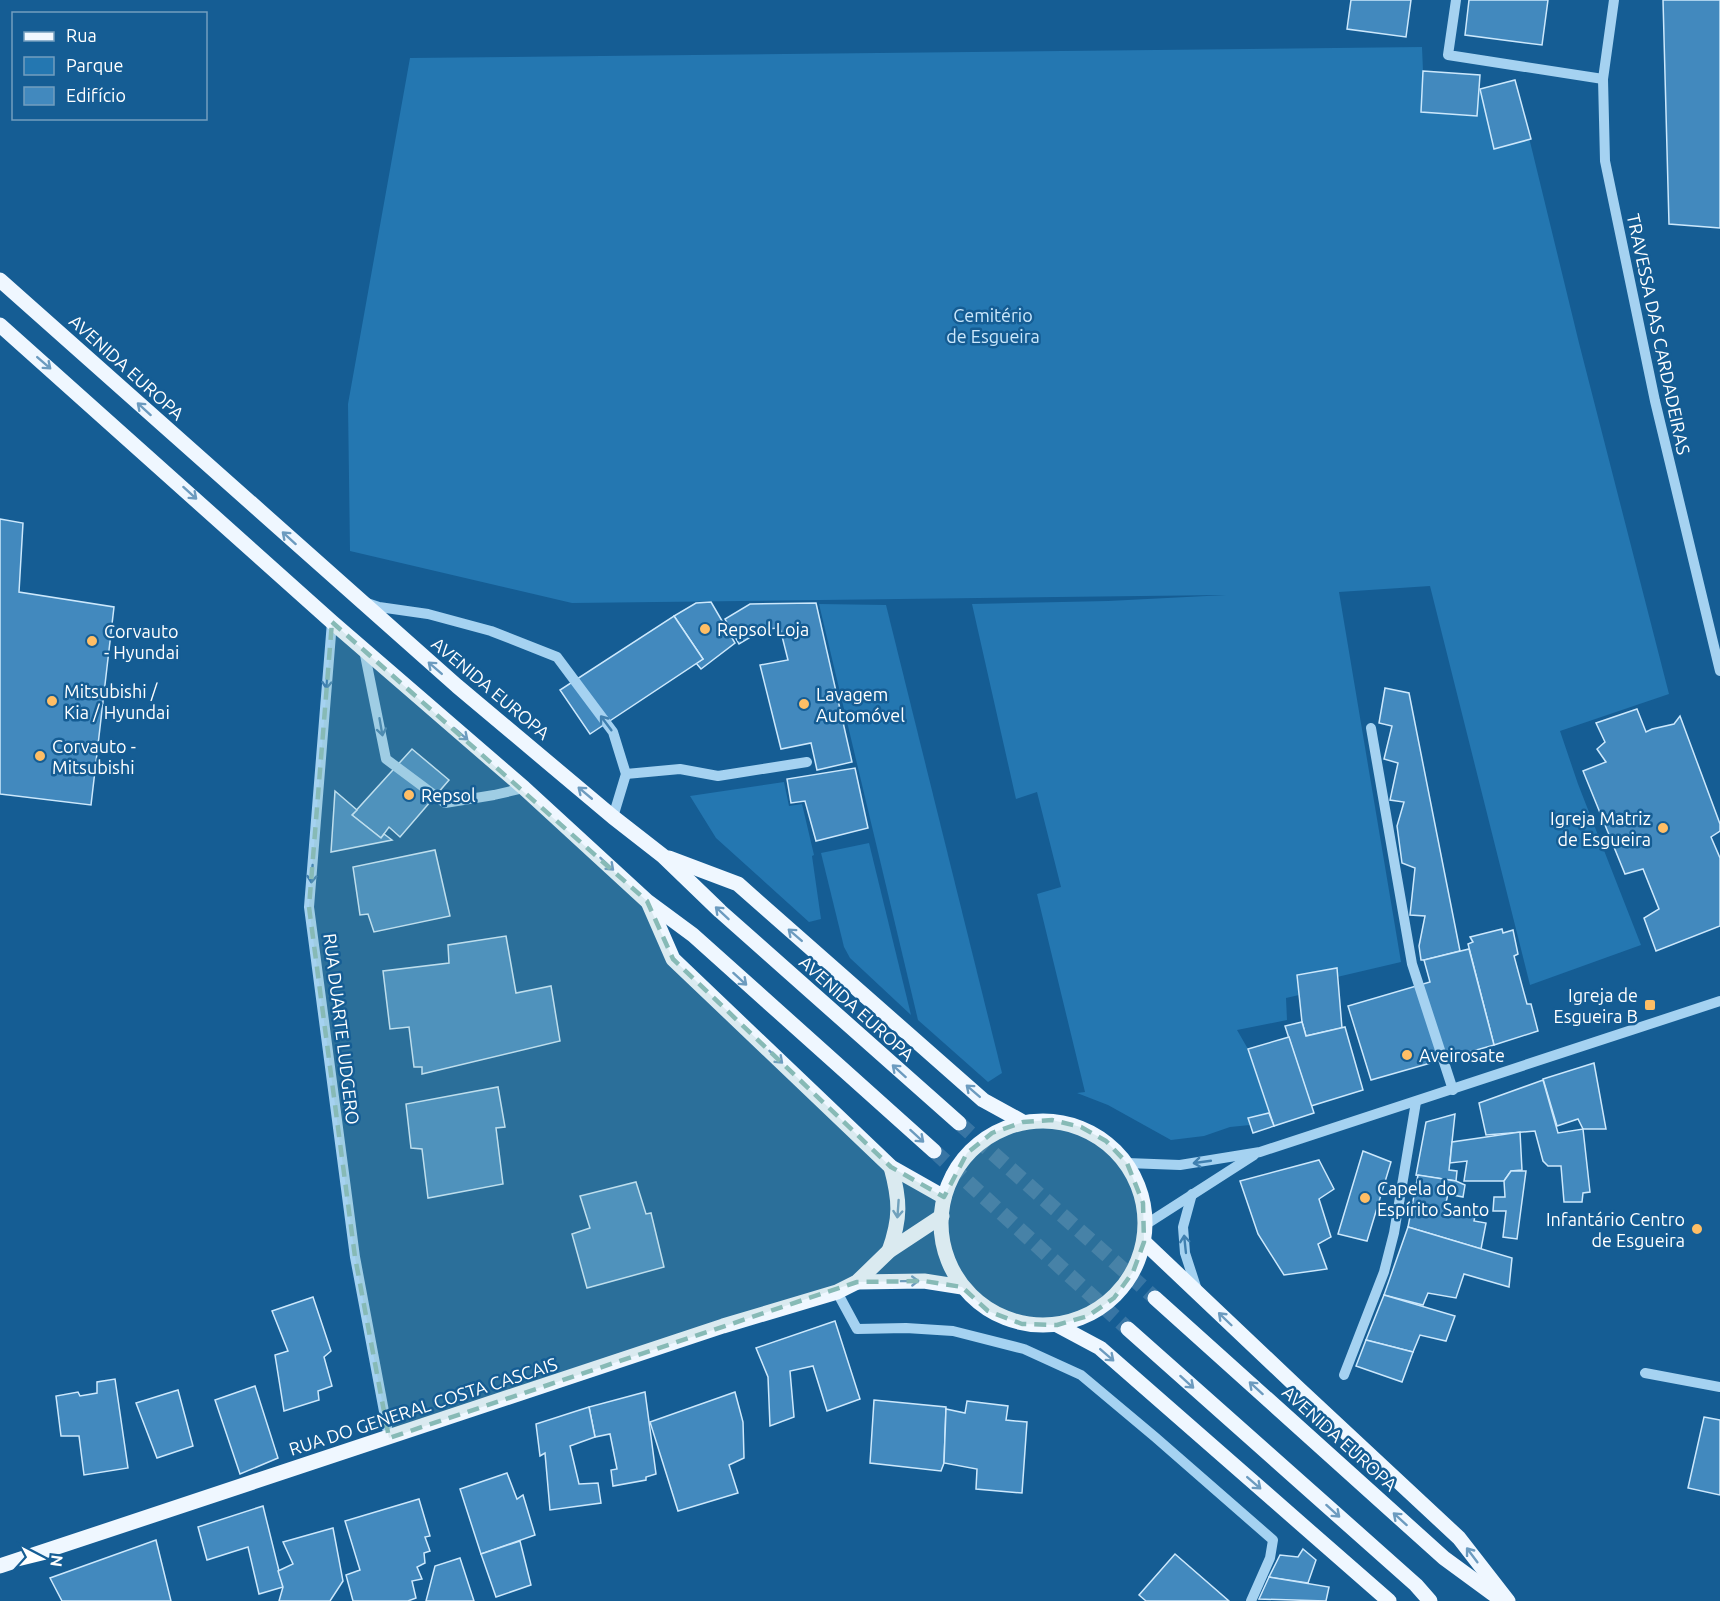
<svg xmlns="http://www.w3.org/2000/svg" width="1720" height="1601" viewBox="0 0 1720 1601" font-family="Ubuntu,sans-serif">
<rect width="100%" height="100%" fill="#155d94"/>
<!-- green -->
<g fill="#2477b1">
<path d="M1422 47 1423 71 1421 112 1480 89 1515 80 1579 343 1669 694 1560 731 1578 784 1641 945 1530 985 1430 586 1339 592 1401 962 1337 977 1297 975 1299 995 1286 998 1287 1020 1237 1030 1248 1049 1269 1113 1249 1118 1250 1125 1230 1127 1204 1136 1171 1140 1108 1105 1077 1093 1085 1092 1037 894 1061 887 1037 792 1016 799 972 604 1108 601 1226 595 572 603 350 551 348 404 410 58Z"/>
<path d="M819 604 886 605 1002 1073 988 1082 918 1020Z"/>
<path d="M784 782 789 806 802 804 814 855 812 856 821 919 809 922 716 838 690 796Z"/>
<path d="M869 843 911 1015 850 958 844 947 821 853Z"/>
</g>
<!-- building -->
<g fill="#4289be" stroke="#cce8fc" stroke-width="1.5">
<path d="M1351 0H1411L1406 37 1347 29Z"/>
<path d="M1469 0H1548L1542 45 1465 35Z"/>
<path d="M1663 0H1720V228L1669 224Z"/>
<path d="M1423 71 1480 75 1477 116 1421 112Z"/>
<path d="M1515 80 1531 139 1494 149 1480 89Z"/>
<path d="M0 519 23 523 19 592 114 607 91 805 0 794Z"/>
<path d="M711 602 735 643 701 669 696 663 703 659 674 616 696 603Z"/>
<path d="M816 603 852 762 817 770 811 743 781 749 760 665 788 660 780 628 764 629 739 644 725 619 750 604Z"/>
<path d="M674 616 703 659 590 734 560 690Z"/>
<path d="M1385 688 1409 693 1460 951 1424 960H1421L1419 946 1425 916 1410 915 1415 868 1402 863 1397 826 1404 802 1390 800 1398 763 1384 759 1392 726 1379 723Z"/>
<path d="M1637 709 1646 732 1652 729 1674 724 1680 716 1720 824V831L1711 837 1720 858V926L1656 951 1644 918 1659 909 1643 869 1625 874 1583 771 1606 762 1597 749 1605 742 1596 723Z"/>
<path d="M412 749 449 780 400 837 389 827 381 838 352 815Z"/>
<path d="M855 768 868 828 816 841 805 801 791 803 787 779Z"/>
<path d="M335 791 357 810 352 815 381 838 384 834 392 840 331 852Z"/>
<path d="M435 850 450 916 374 932 368 914 360 915 353 867Z"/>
<path d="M1502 929 1503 933 1513 930 1518 954 1514 956 1527 1004H1531L1538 1031 1494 1045 1468 944 1473 942 1470 937Z"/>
<path d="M506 936 516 993 551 986 560 1041 422 1074V1067H414L409 1027 390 1029 383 971 449 963 448 945Z"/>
<path d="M1469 949 1494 1045 1371 1080 1348 1006 1430 982 1424 960Z"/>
<path d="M1337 968 1342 1028 1306 1036 1302 1022 1297 975Z"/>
<path d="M1302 1022 1306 1036 1345 1027 1363 1090 1311 1106 1285 1026Z"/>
<path d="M1289 1037 1314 1113 1274 1126 1248 1049Z"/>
<path d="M1594 1063 1606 1129H1583L1578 1119 1557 1126 1543 1079Z"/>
<path d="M1543 1080 1558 1133 1583 1129 1590 1192 1583 1193 1582 1202H1564L1561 1166H1548L1543 1161 1535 1131 1486 1135 1479 1103Z"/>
<path d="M498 1087 505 1127 496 1128 503 1184 428 1198 422 1149 411 1148 406 1104Z"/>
<path d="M1269 1113 1274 1126 1253 1133 1248 1118Z"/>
<path d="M1455 1114 1449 1170 1457 1171 1456 1181 1416 1175 1426 1122Z"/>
<path d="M1520 1132 1522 1170 1511 1171 1504 1181H1464L1467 1161 1450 1163 1452 1142Z"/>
<path d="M1363 1151 1391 1162 1367 1241 1338 1234Z"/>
<path d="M1319 1160 1334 1189 1319 1199 1331 1237 1318 1244 1327 1269 1284 1275 1258 1234 1240 1181Z"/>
<path d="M1511 1171H1526L1517 1239 1503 1237 1506 1211H1493L1494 1197H1505L1504 1181Z"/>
<path d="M1418 1175 1456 1181 1465 1185 1463 1197 1448 1194 1445 1207 1475 1216 1474 1221 1486 1223 1481 1249 1408 1227Z"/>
<path d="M636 1182 646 1214 651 1213 664 1267 587 1288 572 1234 590 1228 580 1196Z"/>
<path d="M1408 1227 1512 1258 1509 1287 1464 1274 1456 1298 1428 1293 1423 1305 1384 1295Z"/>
<path d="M1384 1295 1455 1316 1446 1341 1420 1335 1413 1352 1366 1340Z"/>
<path d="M313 1297 331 1351 324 1357 332 1386 318 1391 319 1400 284 1411 275 1355 288 1351 272 1311Z"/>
<path d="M835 1321 860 1399 827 1411 813 1366 790 1371 794 1417 770 1426 768 1377 756 1348Z"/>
<path d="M1366 1340 1413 1352 1402 1382 1356 1366Z"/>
<path d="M115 1379 128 1468 84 1475 79 1436H61L56 1396 78 1392 80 1396 97 1393V1382Z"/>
<path d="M255 1386 278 1458 240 1474 215 1400Z"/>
<path d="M178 1390 193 1446 157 1458 136 1403Z"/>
<path d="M645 1392 656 1474 646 1477V1480L613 1486 611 1470 617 1469 610 1434 595 1437 589 1407Z"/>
<path d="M735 1392 743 1422 744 1458 729 1465 738 1493 678 1511 650 1422Z"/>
<path d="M874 1400 946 1407 944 1463 941 1471 870 1463Z"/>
<path d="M967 1401 1008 1406 1006 1420 1027 1422 1022 1493 976 1489 977 1469 944 1463 946 1409 965 1413Z"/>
<path d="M589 1407 595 1437 570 1446 579 1484 598 1483 601 1503 550 1510 545 1453 540 1456 536 1424Z"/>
<path d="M1704 1417 1720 1420V1495L1688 1488Z"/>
<path d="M507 1473 517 1499 523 1495 535 1535 481 1554 460 1489Z"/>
<path d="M419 1499 430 1536 425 1537 430 1551 424 1553 425 1563 417 1567 422 1579 412 1581 416 1598 408 1601H353L346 1575 360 1570 345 1521Z"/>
<path d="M263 1506 283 1587 259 1594 248 1547 207 1560 198 1527Z"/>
<path d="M333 1528 343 1581 330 1601H279L283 1587 278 1571 293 1564 283 1542Z"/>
<path d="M156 1540 171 1601H62L50 1578Z"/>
<path d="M520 1541 531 1585 496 1597 481 1554Z"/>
<path d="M1303 1549 1316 1560 1308 1583 1269 1577 1280 1555 1298 1557Z"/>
<path d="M1175 1554 1229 1601H1146L1139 1595Z"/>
<path d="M460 1558 474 1601H426L435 1566Z"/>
<path d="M1269 1577 1329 1587 1326 1601 1259 1599Z"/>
</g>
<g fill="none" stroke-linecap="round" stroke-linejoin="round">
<!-- major-tunnel -->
<g stroke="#3875a4" stroke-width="15" stroke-dasharray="15 8" stroke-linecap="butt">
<path d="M959 1123 1155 1298"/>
<path d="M934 1151 1128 1329"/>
</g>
<!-- minor -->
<g stroke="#a5d2f1" stroke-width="10">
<path d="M1456 0 1448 55 1603 79"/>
<path d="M1614 0 1603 79 1605 161 1655 401 1720 671"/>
<path d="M367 603 379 607 428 614 491 631 557 657 613 732 626 774 613 817"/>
<path d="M332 622 309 907 355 1257 389 1438"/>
<path d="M364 650 386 759 445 803 494 795 524 788"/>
<path d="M1371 728 1412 964 1453 1090"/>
<path d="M626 774 680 769 718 776 807 762"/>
<path d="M1127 1163 1180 1165 1260 1152 1720 1001"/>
<path d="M1192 1194 1183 1227 1185 1253 1197 1290"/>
<path d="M1145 1225 1254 1155"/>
<path d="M837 1292 857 1329 906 1328 953 1331 1024 1349 1081 1375 1155 1437 1273 1540 1270 1558 1251 1601"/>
<path d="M1645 1373 1720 1387"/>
<path d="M1344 1375 1384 1272 1394 1233 1416 1102"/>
</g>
<!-- major -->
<g stroke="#eff7ff" stroke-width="15">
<path d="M0 280 457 686 613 817 663 856 720 911 959 1123"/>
<path d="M0 325 332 622 524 788 647 901 693 935 934 1151"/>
<path d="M669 858 738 884 983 1100 1023 1122"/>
<path d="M649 904 673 959 891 1167 944 1197"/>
<circle cx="1043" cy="1223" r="102"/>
<path d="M1144 1242 1298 1388 1459 1538 1508 1601"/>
<path d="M889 1251C901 1218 900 1200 891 1167"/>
<path d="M857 1282 924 1281 962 1287"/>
<path d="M1155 1298 1444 1558 1500 1599"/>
<path d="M1057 1325 1100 1348 1389 1601"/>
<path d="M1128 1329 1416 1585 1430 1601"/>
<path d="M0 1566 723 1326 837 1292 857 1282 889 1251 942 1216"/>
</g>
</g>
<!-- one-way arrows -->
<defs><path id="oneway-shaft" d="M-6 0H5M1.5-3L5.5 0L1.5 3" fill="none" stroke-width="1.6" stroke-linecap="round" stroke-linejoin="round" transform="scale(1.5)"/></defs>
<g stroke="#6c9bbf">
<use href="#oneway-shaft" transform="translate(44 363) rotate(41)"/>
<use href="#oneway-shaft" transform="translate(144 409) rotate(-138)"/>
<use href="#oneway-shaft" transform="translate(190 493) rotate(42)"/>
<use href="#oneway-shaft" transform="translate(289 538) rotate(-138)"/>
<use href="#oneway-shaft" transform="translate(435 668) rotate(-139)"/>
<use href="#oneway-shaft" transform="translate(461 734) rotate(41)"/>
<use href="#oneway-shaft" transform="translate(585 793) rotate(-140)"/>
<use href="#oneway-shaft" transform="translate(607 864) rotate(43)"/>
<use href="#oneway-shaft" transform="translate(722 913) rotate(-137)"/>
<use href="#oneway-shaft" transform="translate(795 935) rotate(-139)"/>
<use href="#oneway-shaft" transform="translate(740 979) rotate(42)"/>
<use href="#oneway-shaft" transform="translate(776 1057) rotate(43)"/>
<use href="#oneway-shaft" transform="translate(899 1071) rotate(-138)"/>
<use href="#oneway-shaft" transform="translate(973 1091) rotate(-139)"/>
<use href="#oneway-shaft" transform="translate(917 1136) rotate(42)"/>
<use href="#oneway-shaft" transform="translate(898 1209) rotate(94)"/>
<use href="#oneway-shaft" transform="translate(910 1281) rotate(-1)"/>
<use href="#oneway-shaft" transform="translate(1225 1319) rotate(-136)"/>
<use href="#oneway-shaft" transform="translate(1107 1355) rotate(41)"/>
<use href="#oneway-shaft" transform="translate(1187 1382) rotate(42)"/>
<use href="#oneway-shaft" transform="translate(1256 1388) rotate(-138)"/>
<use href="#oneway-shaft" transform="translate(1254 1483) rotate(41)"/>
<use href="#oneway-shaft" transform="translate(1333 1511) rotate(42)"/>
<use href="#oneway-shaft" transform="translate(1400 1519) rotate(-138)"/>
<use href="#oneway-shaft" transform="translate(1472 1555) rotate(-127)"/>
</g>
<g stroke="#4080b0">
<use href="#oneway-shaft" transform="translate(327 680) rotate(94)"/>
<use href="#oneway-shaft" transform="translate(606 723) rotate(-127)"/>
<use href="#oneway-shaft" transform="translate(381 727) rotate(80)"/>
<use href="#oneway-shaft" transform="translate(312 874) rotate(94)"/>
<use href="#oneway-shaft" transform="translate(1202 1162) rotate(172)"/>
<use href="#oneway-shaft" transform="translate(1185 1244) rotate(-96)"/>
</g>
<!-- marked area -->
<path fill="#87bab6" fill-opacity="0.2" stroke="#87bab6" stroke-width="4.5" stroke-dasharray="12 8" stroke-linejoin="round" d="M332 622 647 901 673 959 891 1167 944 1197 967 1153 992 1133 1023 1122 1052 1120 1081 1127 1106 1141 1127 1163 1143 1203 1144 1242 1133 1272 1114 1298 1088 1316 1057 1325 1022 1324 988 1311 962 1287 924 1281 857 1282 389 1438 355 1257 309 907Z"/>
<!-- markers -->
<g fill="#ffbe65" stroke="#155d94" stroke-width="2">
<circle cx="705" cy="629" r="6"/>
<circle cx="92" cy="641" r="6"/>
<circle cx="52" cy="701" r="6"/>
<circle cx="804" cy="704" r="6"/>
<circle cx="40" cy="756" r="6"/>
<circle cx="409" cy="795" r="6"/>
<circle cx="1663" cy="828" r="6"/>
<rect x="1644" y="999" width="12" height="12" rx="3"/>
<circle cx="1407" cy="1055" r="6"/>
<circle cx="1365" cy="1198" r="6"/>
<circle cx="1697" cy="1229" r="6"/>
</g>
<g text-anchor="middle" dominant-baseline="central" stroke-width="5" stroke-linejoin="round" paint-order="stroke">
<!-- park labels -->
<g font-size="18" fill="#cce8fc" stroke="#155d94">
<text x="993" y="315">Cemitério<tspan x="993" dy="21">de Esgueira</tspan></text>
</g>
<!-- street labels -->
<g font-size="18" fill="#fff" stroke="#155d94">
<text transform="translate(1659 334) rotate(78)">TRAVESSA DAS CARDADEIRAS</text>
<text transform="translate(127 367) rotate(42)">AVENIDA EUROPA</text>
<text transform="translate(491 688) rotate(40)">AVENIDA EUROPA</text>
<text transform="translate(857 1008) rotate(42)">AVENIDA EUROPA</text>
<text transform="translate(342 1029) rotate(83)">RUA DUARTE LUDGERO</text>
<text transform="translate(423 1406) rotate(-18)">RUA DO GENERAL COSTA CASCAIS</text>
<text transform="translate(1340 1438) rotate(42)">AVENIDA EUROPA</text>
</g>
<!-- poi labels -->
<g font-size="18" fill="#fff" stroke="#155d94" text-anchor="start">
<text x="717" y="629">Repsol Loja</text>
<text x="104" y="631">Corvauto<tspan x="104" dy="21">- Hyundai</tspan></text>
<text x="64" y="691">Mitsubishi /<tspan x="64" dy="21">Kia / Hyundai</tspan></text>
<text x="816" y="694">Lavagem<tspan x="816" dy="21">Automóvel</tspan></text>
<text x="52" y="746">Corvauto -<tspan x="52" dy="21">Mitsubishi</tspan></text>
<text x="421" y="795">Repsol</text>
<text x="1651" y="818" text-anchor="end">Igreja Matriz<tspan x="1651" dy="21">de Esgueira</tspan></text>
<text x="1638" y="995" text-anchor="end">Igreja de<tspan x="1638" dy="21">Esgueira B</tspan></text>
<text x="1419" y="1055">Aveirosate</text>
<text x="1377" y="1188">Capela do<tspan x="1377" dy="21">Espírito Santo</tspan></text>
<text x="1685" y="1219" text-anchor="end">Infantário Centro<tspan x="1685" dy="21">de Esgueira</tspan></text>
</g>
</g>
<!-- legend -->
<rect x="12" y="12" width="195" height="108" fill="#155d94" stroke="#739ebf" stroke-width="1.5"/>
<rect x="24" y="32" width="30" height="9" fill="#eff7ff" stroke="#739ebf" stroke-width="1.5"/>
<text x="66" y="42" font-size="18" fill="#ffffff">Rua</text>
<rect x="24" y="57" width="30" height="18" fill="#2477b1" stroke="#739ebf" stroke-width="1.5"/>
<text x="66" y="72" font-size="18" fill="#ffffff">Parque</text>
<rect x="24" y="87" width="30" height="18" fill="#4289be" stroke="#739ebf" stroke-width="1.5"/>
<text x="66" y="102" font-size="18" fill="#ffffff">Edifício</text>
<!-- north arrow -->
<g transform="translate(42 1559) rotate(97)" stroke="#155d94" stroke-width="4.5" paint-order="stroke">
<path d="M0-4.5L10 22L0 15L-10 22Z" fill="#ffffff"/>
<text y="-9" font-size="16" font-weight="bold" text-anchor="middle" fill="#ffffff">N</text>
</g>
</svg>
